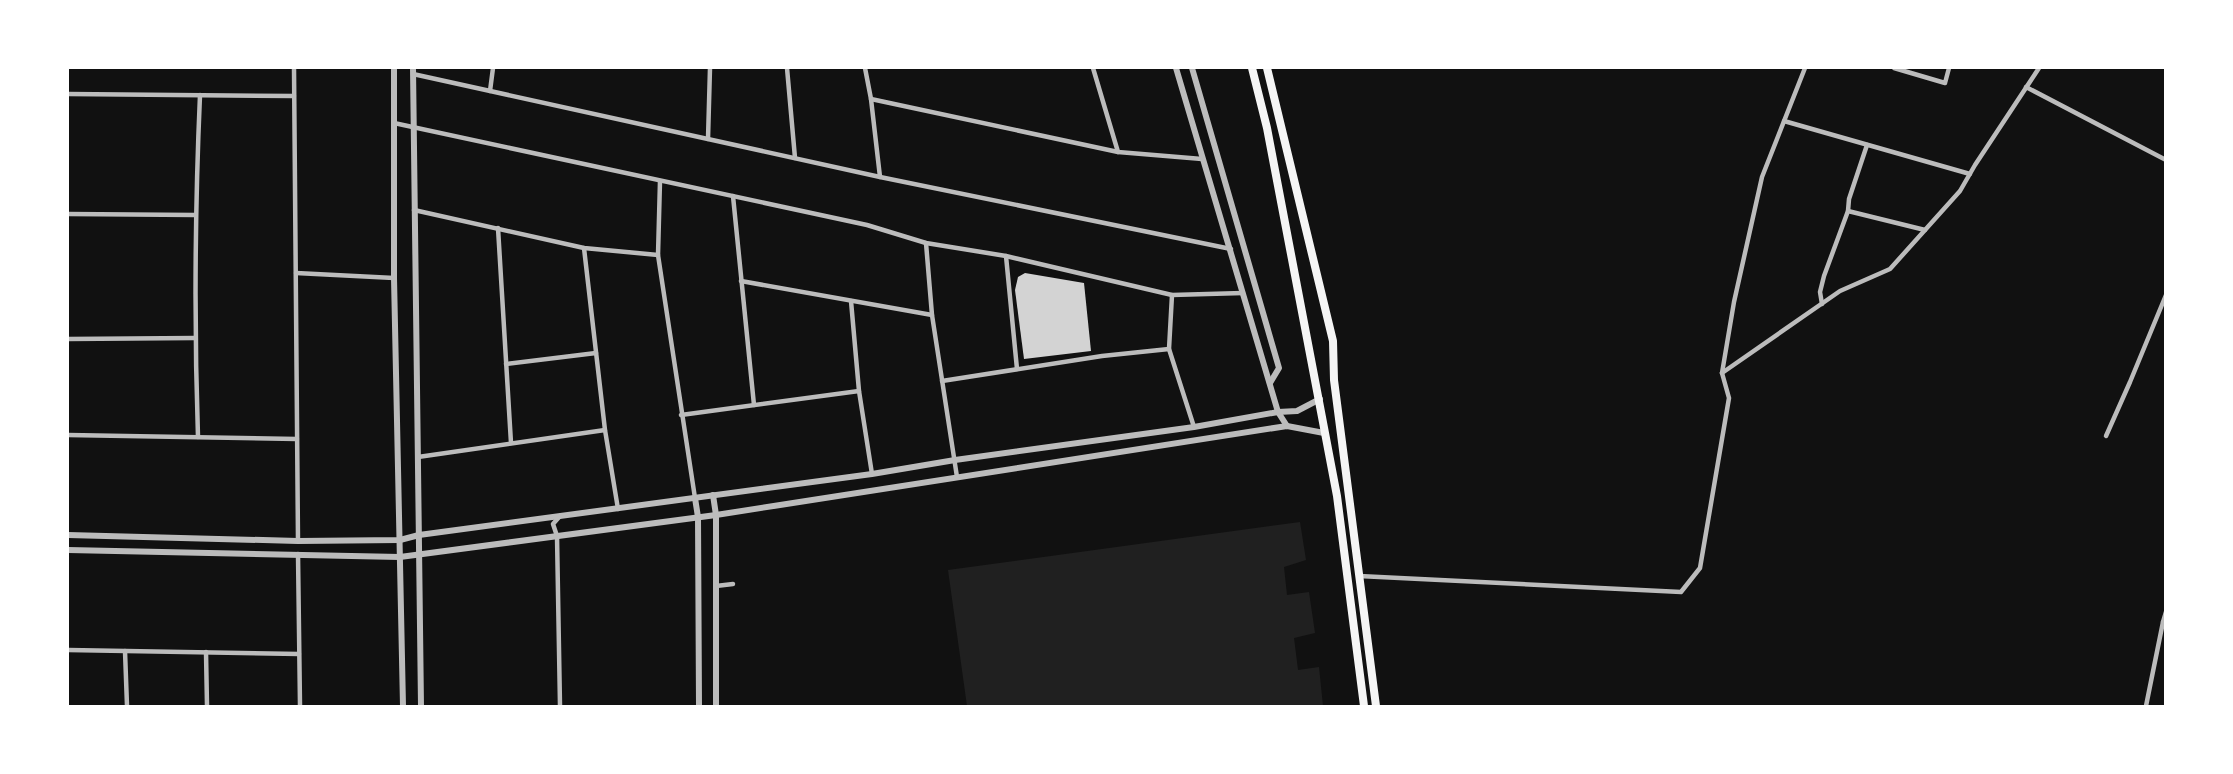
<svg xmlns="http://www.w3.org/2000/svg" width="2233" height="774" viewBox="0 0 2233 774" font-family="'Crimson Pro',serif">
<rect width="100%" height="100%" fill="#111"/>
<!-- green -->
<path fill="#202020" d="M1300 522 1306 560 1284 567 1287 595 1309 592 1315 633 1294 638 1298 670 1319 667 1323 706H967L948 570Z"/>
<!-- building -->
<path fill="#d3d3d3" d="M1025 273 1084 283 1091 351 1024 359 1015 290 1018 277Z"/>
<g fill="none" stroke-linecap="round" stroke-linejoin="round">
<!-- minor -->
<g stroke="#bcbcbc" stroke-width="4.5">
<path d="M294 68 298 541"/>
<path d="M787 68 795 158"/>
<path d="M865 68 871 99 880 177"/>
<path d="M1093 68 1118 152"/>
<path d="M1894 68 1945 83 1949 68"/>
<path d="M413 74 880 177 1231 249"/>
<path d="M2026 87 2166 160"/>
<path d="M490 91 493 68"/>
<path d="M68 94 294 96"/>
<path d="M871 99 1118 152 1202 159"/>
<path d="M1784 121 1970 174"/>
<path d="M394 123 867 225 926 243 1006 256 1172 295 1243 293"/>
<path d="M708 139 710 68"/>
<path d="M660 181 658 255 695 498"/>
<path d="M733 196 754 405"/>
<path d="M414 210 584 248 658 255"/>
<path d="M1848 211 1925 230"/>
<path d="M68 214 195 215"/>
<path d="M498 228 511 443"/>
<path d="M926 243 932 315 957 477"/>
<path d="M584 248 605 430 618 509"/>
<path d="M1006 256 1017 369"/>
<path d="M296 273 394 278"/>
<path d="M741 281 932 315"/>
<path d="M1172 295 1169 349 1194 427"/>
<path d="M851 301 859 391 872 474"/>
<path d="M1822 304 1820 292 1824 276 1848 211 1849 199 1867 145"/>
<path d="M68 339 195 338"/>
<path d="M506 364 596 353"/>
<path d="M1722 373 1840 291 1890 269 1960 191 1975 165 2039 68"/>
<path d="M942 381 1102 356 1169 349"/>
<path d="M681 415 859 391"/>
<path d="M68 435 297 439"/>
<path d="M2106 436 2130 382 2166 295"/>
<path d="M198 437C194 323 195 209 200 95"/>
<path d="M418 457 605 430"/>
<path d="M298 554 300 706"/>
<path d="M1359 576 1681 592 1700 568 1729 398 1722 373 1734 302 1762 177 1805 68"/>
<path d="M716 586 733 584"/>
<path d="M2164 623 2163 622 2166 612"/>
<path d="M68 650 299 654"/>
<path d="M125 651 127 706"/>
<path d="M206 652 207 706"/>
<path d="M560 706 557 536 553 524 560 516"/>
<path d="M2146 706 2163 622"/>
</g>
<!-- tertiary -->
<g stroke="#bcbcbc" stroke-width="6">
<path d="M394 68V278L403 706"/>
<path d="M413 68 421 706"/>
<path d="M1176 68 1278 412 1287 426"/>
<path d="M1192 68 1279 368 1270 383"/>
<path d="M713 495 716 515V706"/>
<path d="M695 498 698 517 699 706"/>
<path d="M68 535 298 541 400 540 419 535 872 474 955 460 1194 427 1278 412 1297 411 1320 399"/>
<path d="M68 550 400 557 716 515 1287 426 1324 433"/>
</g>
<!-- primary -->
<g stroke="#f5f5f5" stroke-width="8">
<path d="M1252 68 1267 128 1337 496 1364 706"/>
<path d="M1267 68 1333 341 1334 380 1376 706"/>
</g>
</g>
<!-- border -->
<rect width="2233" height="774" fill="none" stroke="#ffffff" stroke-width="138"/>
</svg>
